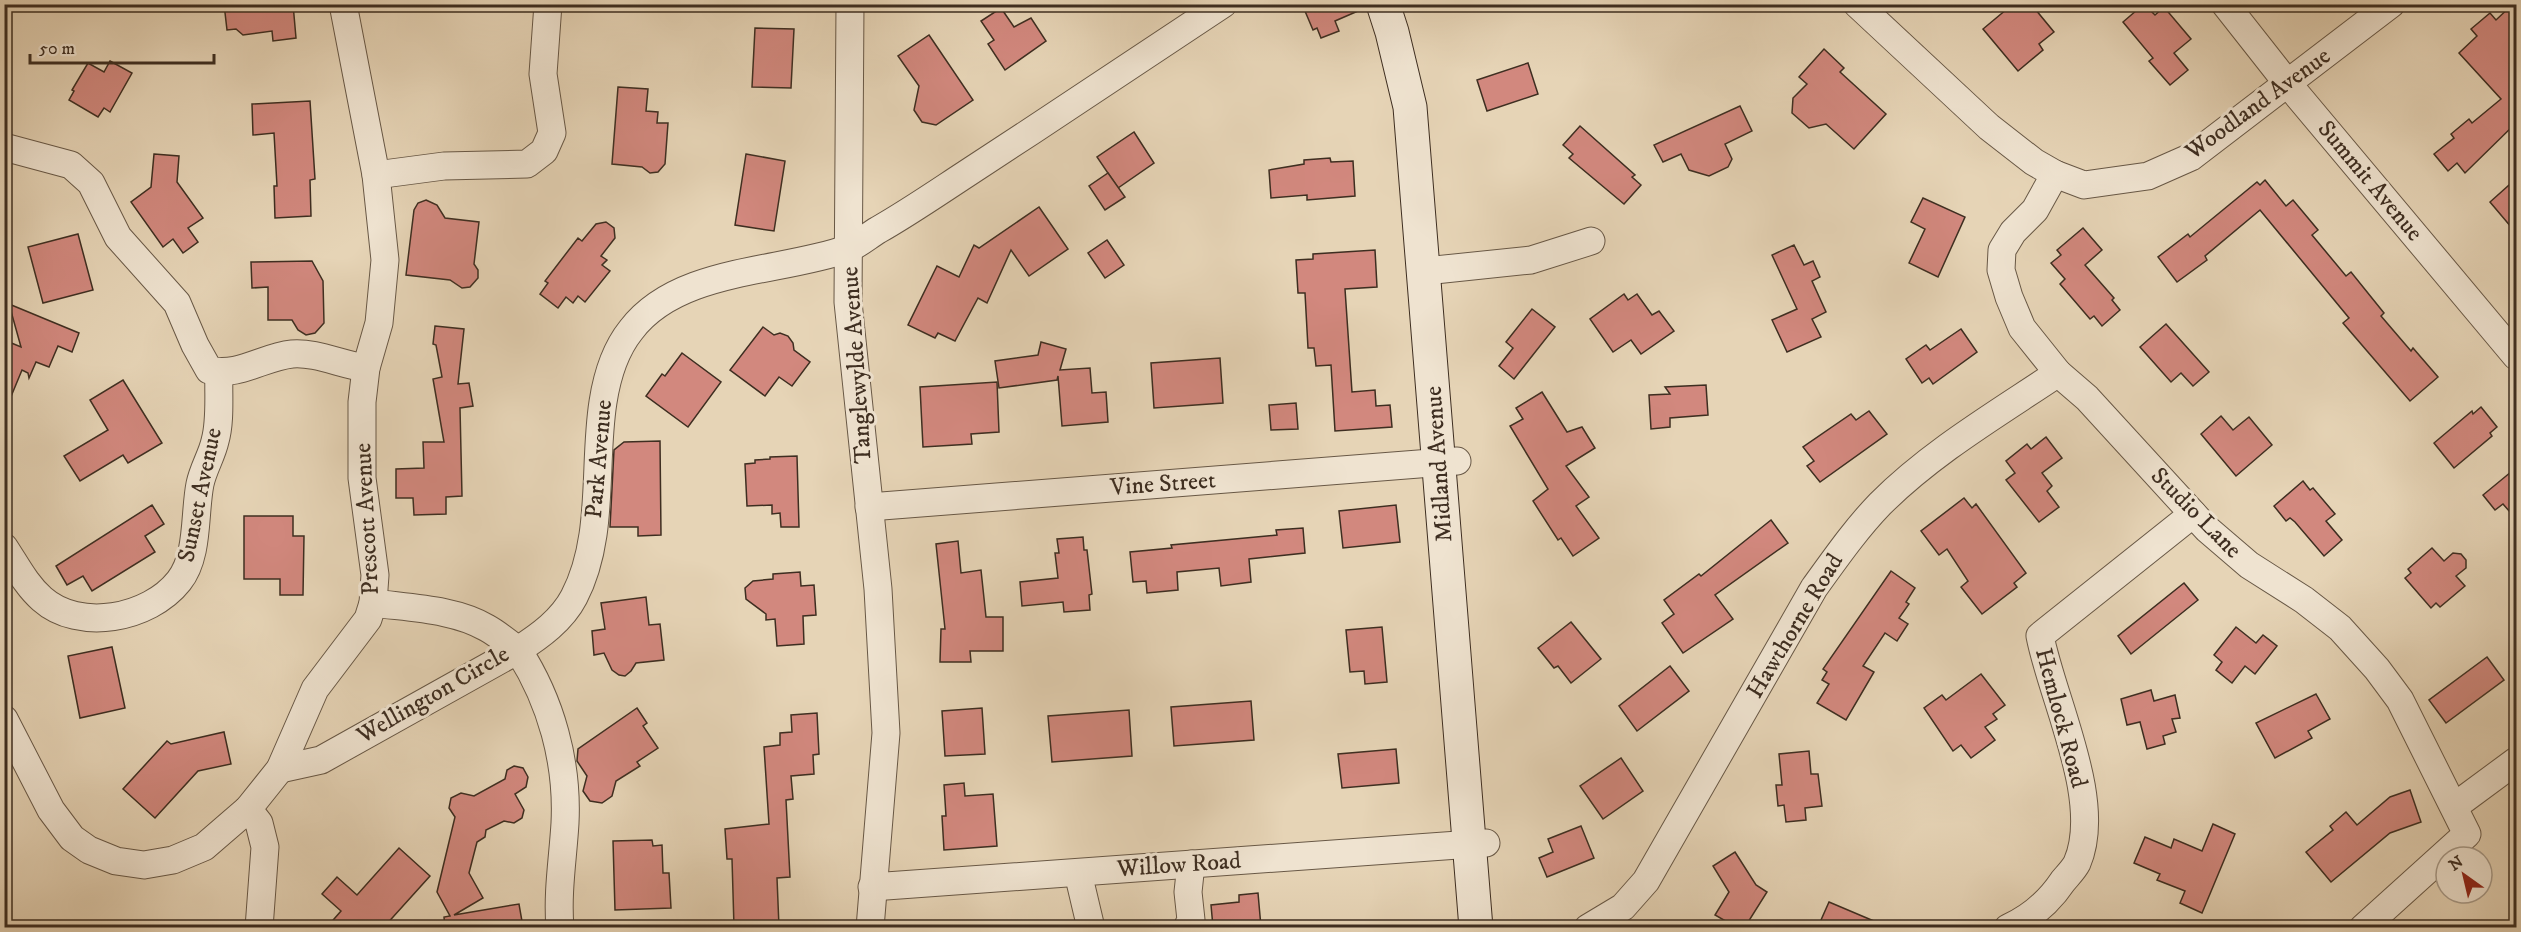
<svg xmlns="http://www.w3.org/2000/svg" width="2521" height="932" viewBox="0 0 2521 932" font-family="'IM FELL DW Pica',serif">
<rect width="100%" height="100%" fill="#e6d4b6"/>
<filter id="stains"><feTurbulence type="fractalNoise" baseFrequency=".00333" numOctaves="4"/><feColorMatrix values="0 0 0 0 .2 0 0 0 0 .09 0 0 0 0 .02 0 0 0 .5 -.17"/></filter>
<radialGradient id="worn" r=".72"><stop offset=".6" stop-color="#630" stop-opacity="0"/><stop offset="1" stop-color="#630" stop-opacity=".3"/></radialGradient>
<!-- building -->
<g fill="#d2887e" stroke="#3e2e21" stroke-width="1.5">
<path d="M224 4H293L296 38 273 41 272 31 243 35 236 29 227 30Z"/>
<path d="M1302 4H1365V8L1335 21 1339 31 1321 38 1317 28 1313 30Z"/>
<path d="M2013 4H2031L2054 32 2039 44 2043 50 2018 71 1983 29Z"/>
<path d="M2144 4 2155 15 2164 7 2191 39 2174 53 2188 70 2170 85 2149 61 2153 58 2123 22Z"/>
<path d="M2513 4H2517V122L2465 173 2457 163 2448 171 2434 154 2454 138 2451 134 2469 119 2472 123 2501 99 2459 53 2477 36 2471 29 2490 13 2496 20Z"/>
<path d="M1001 8 1014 27 1031 18 1046 41 1005 70 988 44 994 40 981 21Z"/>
<path d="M755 28 794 29 791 88 752 87Z"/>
<path d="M929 35 973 100 936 125 922 122 914 110 919 86 898 56Z"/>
<path d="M1824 49 1844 68 1840 72 1886 114 1854 149 1826 124 1809 128 1792 113 1793 98 1807 84 1799 77Z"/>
<path d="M110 61 132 73 110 112 104 108 98 117 69 100 74 91 72 90 88 63 104 72Z"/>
<path d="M1528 63 1538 94 1487 111 1477 80Z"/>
<path d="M618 87 648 89 646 111 658 112 657 123H668L665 164 658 172 650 173 642 167 612 164Z"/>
<path d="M310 101 315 179 310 180 311 216 275 218 274 186H277L274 133 253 135 252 104Z"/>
<path d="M1740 106 1752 131 1725 144 1732 159 1728 167 1709 176 1689 170 1681 154 1663 162 1654 145Z"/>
<path d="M1580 126 1635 175 1632 177 1641 185 1624 204 1569 158 1573 154 1563 145Z"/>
<path d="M1134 132 1154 163 1118 188 1097 157Z"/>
<path d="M154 154 179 156 177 182 203 218 188 228 198 242 183 253 173 239 163 247 131 202 151 187Z"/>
<path d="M746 154 785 161 774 231 735 225Z"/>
<path d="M1330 158 1331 162 1353 161 1355 196 1307 200V195L1271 198 1269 170 1304 164V160Z"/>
<path d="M1108 173 1125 197 1105 210 1089 186Z"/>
<path d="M2517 178V234L2490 202Z"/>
<path d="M2265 180 2286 206 2293 200 2318 230 2312 235 2346 276 2351 272 2384 313 2381 316 2411 351 2413 348 2438 377 2410 401 2343 323 2349 318 2260 210 2205 256 2207 260 2177 282 2158 257 2188 234 2190 237 2257 182 2260 185Z"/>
<path d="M1923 198 1965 217 1938 277 1909 263 1925 229 1911 222Z"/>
<path d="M426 200 437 205 445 218 479 222 474 264 478 270V278L470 287 462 288 450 280 406 275 414 210 418 203Z"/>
<path d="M1039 207 1068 249 1029 276 1011 250 987 303 978 298 955 341 938 333 935 338 908 325 937 266 959 277 974 245 979 248Z"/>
<path d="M606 222 614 228 615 238 601 256 607 260 602 265 610 271 585 302 578 296 573 303 566 297 558 308 540 294 548 283 545 281 578 238 582 241 596 224Z"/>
<path d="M2083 228 2102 250 2085 265 2114 298 2112 300 2120 310 2102 326 2094 316 2090 319 2060 284 2065 279 2051 263 2061 255 2057 250Z"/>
<path d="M78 234 93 290 43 303 28 247Z"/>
<path d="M1107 240 1124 265 1105 278 1088 253Z"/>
<path d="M1794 245 1804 265 1813 261 1820 277 1812 281 1826 312 1812 319 1821 337 1787 352 1772 320 1797 309 1772 255Z"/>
<path d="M1375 250 1377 287 1345 289 1352 392 1375 390 1376 406 1390 405 1392 427 1335 431 1331 365 1316 366 1314 348H1308L1305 293H1298L1296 260 1313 259V254Z"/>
<path d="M312 261 323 281 324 323 315 333 306 335 298 330 292 320H268V287L252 288 251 262Z"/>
<path d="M1624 294 1628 300 1637 294 1652 315 1659 311 1674 331 1641 354 1631 340 1613 352 1590 319Z"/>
<path d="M9 304 79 333 72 352 58 346 49 367 36 362 29 378 28 373 22 370 5 411 4 340 21 347Z"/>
<path d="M1532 309 1555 327 1514 379 1499 366 1513 348 1506 342Z"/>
<path d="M2166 324 2209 372 2193 386 2181 373 2171 382 2140 347Z"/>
<path d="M435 326 464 329 458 384 469 383 473 406 460 408 462 496 446 497V514L414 515 413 498H396V469L424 468 423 442H444L433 379 442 377 436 345 433 344Z"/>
<path d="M763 327 774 335 780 333 788 336 793 343 794 350 810 362 792 386 779 377 765 396 730 370Z"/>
<path d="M1961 329 1977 352 1933 384 1929 378 1922 383 1906 359 1926 345 1930 350Z"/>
<path d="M1041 342 1066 349 1060 370 1090 368 1092 393 1106 392 1108 422 1062 426 1058 376 1057 380 999 388 995 361 1038 355Z"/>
<path d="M682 353 721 382 688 427 646 396 662 374 665 376Z"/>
<path d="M1220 358 1223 403 1154 408 1151 363Z"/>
<path d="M123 380 162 443 128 463 123 455 80 481 64 456 108 430 90 400Z"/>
<path d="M997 382 999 432 971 434 972 444 923 447 920 387Z"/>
<path d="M1706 385 1708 415 1670 418V427L1651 429 1649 395 1670 394 1665 387Z"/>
<path d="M1542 392 1567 432 1582 427 1595 448 1566 466 1589 497 1576 506 1599 538 1573 556 1561 538 1558 540 1533 501 1548 489 1510 426 1523 419 1516 408Z"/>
<path d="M1296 403 1298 429 1271 430 1269 405Z"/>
<path d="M2481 407 2497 427 2490 433 2492 436 2454 468 2434 443 2472 411 2473 414Z"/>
<path d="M1869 411 1887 434 1820 482 1807 466 1814 461 1803 447 1851 414 1856 420Z"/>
<path d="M2221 416 2233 430 2249 417 2272 445 2236 476 2201 434Z"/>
<path d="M2046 437 2062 458 2042 473 2052 486 2047 491 2059 507 2039 522 2006 480 2015 473 2006 461 2027 444 2031 449Z"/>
<path d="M660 441 661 535 638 536V527H610L614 450 624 442Z"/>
<path d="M797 456 799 527H781L780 513 772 514V505L747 506 745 464 755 463V460L770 459V457Z"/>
<path d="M2517 467V520L2503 504 2495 510 2483 495Z"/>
<path d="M2303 481 2310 490 2313 488 2335 514 2326 521 2342 540 2324 556 2295 522 2290 518 2286 521 2274 506Z"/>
<path d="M1964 498 1972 508 1976 504 2026 573 2014 583 2017 587 1982 614 1961 587 1968 581 1947 549 1939 555 1921 531Z"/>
<path d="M152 505 164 524 145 536 155 552 92 591 83 576 67 585 56 566Z"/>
<path d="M1396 505 1400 542 1343 548 1339 511Z"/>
<path d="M244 516H293V536H304L303 595H280V579H244Z"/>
<path d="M1771 520 1788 543 1715 595 1733 619 1683 653 1662 623 1674 614 1664 600 1699 574 1701 576Z"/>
<path d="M1303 528 1305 553 1249 559 1251 582 1221 586 1219 568 1177 572 1178 590 1147 593 1146 581 1133 582 1130 552 1172 548 1171 545 1277 535 1276 530Z"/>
<path d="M1083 537 1084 550H1087L1092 594 1089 595 1090 610 1064 612 1063 602 1022 606 1020 582 1058 578 1055 553H1059L1057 539Z"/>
<path d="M958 541 961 573 981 570 986 617H1003V651H970L971 662H940L941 629H945L936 544Z"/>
<path d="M2432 548 2444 561 2453 553 2461 554 2466 560V568L2456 576 2465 586 2440 607 2436 603 2431 608 2405 578 2411 573 2408 569Z"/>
<path d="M1891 571 1915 588 1906 602 1909 604 1899 618 1908 624 1897 641 1885 633 1863 666 1874 672 1846 720 1817 703 1829 684 1822 680 1827 672 1823 669Z"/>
<path d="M800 572 801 586 814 585 816 615 803 616 804 644 777 646 775 619 766 620V614L746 599 745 588 753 581 773 579V574Z"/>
<path d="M2184 583 2198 600 2131 654 2118 636Z"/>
<path d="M646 597 649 625 660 624 664 660 636 663 631 671 625 676 619 675 612 670 604 653 594 655 592 631 605 629 601 603Z"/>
<path d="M1571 622 1601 659 1571 683 1558 666 1554 668 1538 648Z"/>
<path d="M1382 627 1387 682 1365 684 1364 671 1350 672 1346 630Z"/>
<path d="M2236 627 2256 643 2263 635 2277 646 2255 674 2245 666 2232 683 2216 670 2222 662 2214 655Z"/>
<path d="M112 647 125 708 80 718 68 656Z"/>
<path d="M2487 657 2504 680 2446 723 2429 700Z"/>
<path d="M1670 666 1689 691 1637 731 1619 706Z"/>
<path d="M1981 674 2005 705 1993 714 1997 719 1985 727 1995 740 1971 758 1961 745 1953 751 1924 708 1942 695 1946 700Z"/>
<path d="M2151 690 2154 701 2175 695 2180 718 2172 719 2176 732 2163 736 2165 744 2147 749 2140 722 2127 725 2121 699Z"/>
<path d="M2316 694 2330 719 2308 731 2312 738 2275 758 2256 723Z"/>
<path d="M1251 701 1254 740 1174 746 1171 707Z"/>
<path d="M637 708 647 723 643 726 658 748 637 762 640 766 616 781 612 796 602 803 590 801 583 791 587 776 577 761 578 749Z"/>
<path d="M982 708 985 754 945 756 942 711Z"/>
<path d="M1129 710 1132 756 1052 762 1048 716Z"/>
<path d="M817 713 819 754 813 755 814 774 791 776 793 799 786 800 790 877 777 878 779 927H734L732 859H727L725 829 769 824 764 747 780 745V733L792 732 791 715Z"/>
<path d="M224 732 231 764 198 771 155 818 123 789 167 741 171 744Z"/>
<path d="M1396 749 1399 783 1342 788 1338 754Z"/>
<path d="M1809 751 1811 774H1818L1822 806 1805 808 1806 820 1786 822 1784 805 1778 806 1776 785H1782L1779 754Z"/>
<path d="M1621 758 1643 791 1603 819 1580 786Z"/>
<path d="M514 766 523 768 528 777 526 787 515 794 524 810 522 818 514 823 504 821 486 830 485 837 477 842 469 873 483 898 454 915 519 904 523 927H445L444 917 450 916 437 892 455 817 449 808 451 798 461 793 474 796 505 779 507 770Z"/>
<path d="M964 783 965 796 993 794 997 846 944 850 942 816H946L944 785Z"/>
<path d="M2410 790 2421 822 2390 833 2331 882 2306 852 2333 830 2330 826 2346 812 2357 825 2390 797Z"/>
<path d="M2213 824 2235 834 2202 913 2180 903 2185 891 2157 880 2160 874 2134 863 2145 837 2171 848 2174 839 2202 851Z"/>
<path d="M1581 826 1594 858 1547 877 1539 858 1553 852 1548 839Z"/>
<path d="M652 840 653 846 662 845 663 873H669L671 908 615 910 613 841Z"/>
<path d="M399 848 430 876 384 927H327L341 911 322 894 337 877 357 895Z"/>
<path d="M1735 852 1756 885 1767 892 1745 927H1736L1715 915 1729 892 1713 866Z"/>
<path d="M1258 893 1261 927H1213L1211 905 1239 902V895Z"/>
<path d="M1829 902 1888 927H1823L1825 923 1821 920Z"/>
</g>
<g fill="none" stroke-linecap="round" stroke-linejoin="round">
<defs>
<g id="street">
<path d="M850 4 848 302 878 589 886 733 870 928"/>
<path d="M1857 4 1989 127 2034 162 2055 174 2084 185 2148 176 2191 157 2391 4"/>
<path d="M2225 4 2288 84 2516 356"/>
<path d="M4 147 71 165 91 183 118 237 177 303 195 345 209 370C239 377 263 357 292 354 316 352 342 365 366 368"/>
<path d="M2055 174 2035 210 2013 232 2002 250 2001 270 2009 297 2022 328 2058 373 2087 398 2207 529 2249 565 2304 600 2340 628 2377 669 2400 700 2467 834 2363 928"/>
<path d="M376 175 444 166 527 164 544 151 552 133 543 74 548 4"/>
<path d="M1425 271 1531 260 1591 241"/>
<path d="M869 507 1457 461"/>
<path d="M4 547C16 565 26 585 42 599 79 632 149 619 179 581 199 556 194 514 200 484 203 469 212 455 215 441 221 420 218 394 219 372"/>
<path d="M4 719 51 810 72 838 89 850 116 861 144 865 173 860 204 847 248 809 280 769 315 689 368 619 373 603 375 575 362 478V402L366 368 379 323 385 260 376 175 343 4"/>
<path d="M280 769 321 760 518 650C508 643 498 634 487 628 455 609 410 608 373 603"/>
<path d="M2455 806 2516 761"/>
<path d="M248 809 259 823 265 847 259 928"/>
<path d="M1078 873 1091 928"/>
<path d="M872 887 1486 843"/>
<path d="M560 928C557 892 563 858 565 823 568 762 551 701 518 650 540 636 562 620 574 597 605 538 593 465 603 402 607 376 615 350 631 330 678 268 779 273 847 249 858 245 868 236 878 230 908 213 937 193 966 174 1052 118 1137 61 1223 4"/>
<path d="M1187 928 1191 920 1188 892 1191 864"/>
<path d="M1588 928 1623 907 1646 881 1814 588C1835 559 1855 530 1880 504 1932 452 1997 414 2058 373"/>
<path d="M2008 928C2032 917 2049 902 2063 881 2068 875 2074 869 2077 863 2104 801 2052 699 2040 636L2193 514"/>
</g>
<path id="secondary" d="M1383 4 1392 32 1410 107 1476 928"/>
</defs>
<!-- street casing -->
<use href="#street" stroke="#685846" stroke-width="29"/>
<!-- secondary casing -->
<use href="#secondary" stroke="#3e2e21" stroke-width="35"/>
<!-- street -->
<use href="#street" stroke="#efe3d0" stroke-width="27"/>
<!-- secondary -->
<use href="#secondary" stroke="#efe3d0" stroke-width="33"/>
</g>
<g text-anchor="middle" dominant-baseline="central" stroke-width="6" stroke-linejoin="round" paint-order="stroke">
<!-- street labels -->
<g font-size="24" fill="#3e2e21" stroke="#efe3d0">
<text transform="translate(2258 104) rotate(-36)">Woodland Avenue</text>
<text transform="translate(2370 181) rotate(50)">Summit Avenue</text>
<text transform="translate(857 365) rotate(-94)">Tanglewylde Avenue</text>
<text transform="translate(599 459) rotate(-85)">Park Avenue</text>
<text transform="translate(1439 464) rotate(-94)">Midland Avenue</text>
<text transform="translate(1163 484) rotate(-4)">Vine Street</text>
<text transform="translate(200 495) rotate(-78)">Sunset Avenue</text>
<text transform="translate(2196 513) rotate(45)">Studio Lane</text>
<text transform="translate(367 519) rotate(-93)">Prescott Avenue</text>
<text transform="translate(1795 626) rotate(-59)">Hawthorne Road</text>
<text transform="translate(433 695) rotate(-30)">Wellington Circle</text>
<text transform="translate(2061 718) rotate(75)">Hemlock Road</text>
<text transform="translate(1179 865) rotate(-4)">Willow Road</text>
</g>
</g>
<!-- margin -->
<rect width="2521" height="932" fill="none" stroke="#e6d4b6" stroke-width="24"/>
<rect x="6" y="6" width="2509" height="920" fill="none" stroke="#3e2e21" stroke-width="3"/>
<rect x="12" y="12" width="2497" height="908" fill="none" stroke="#3e2e21" stroke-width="1.5"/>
<!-- north arrow -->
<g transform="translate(2464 875) rotate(326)"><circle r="28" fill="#efe3d0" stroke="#a89b8a" stroke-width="1.5"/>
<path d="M0-4.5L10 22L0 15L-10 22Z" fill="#8f2418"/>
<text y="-9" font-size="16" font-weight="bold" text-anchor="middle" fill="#3e2e21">N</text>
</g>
<!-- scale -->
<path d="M30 54v9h184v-9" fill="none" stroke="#3e2e21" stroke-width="3"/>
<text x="39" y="54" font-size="18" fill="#3e2e21" stroke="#efe3d0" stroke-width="4.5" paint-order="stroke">50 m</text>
<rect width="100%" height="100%" filter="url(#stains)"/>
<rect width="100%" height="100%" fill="url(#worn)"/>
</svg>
